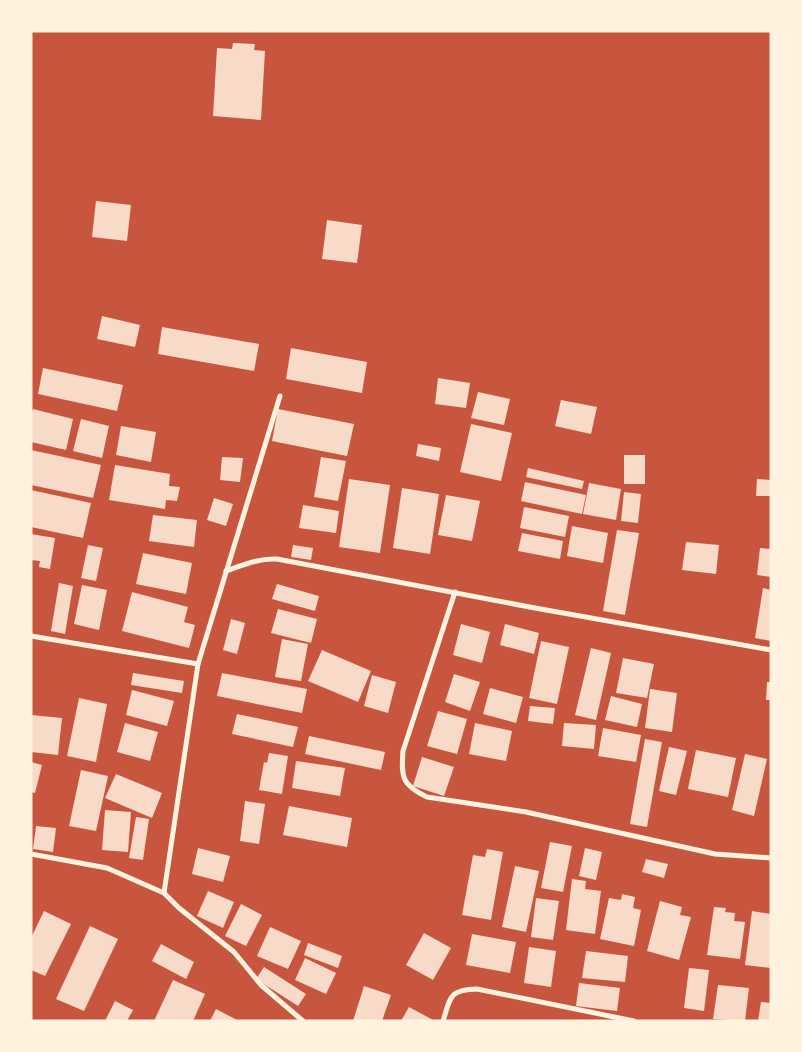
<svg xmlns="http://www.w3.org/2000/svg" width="802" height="1052" viewBox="0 0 802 1052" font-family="'Varela Round',sans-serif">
<rect width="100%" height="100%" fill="#c8553d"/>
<!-- building -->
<g fill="#f7dbc8">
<path d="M233 43 255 44 254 50 265 51 261 120 213 116 217 48 232 49Z"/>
<path d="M96 201 131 205 127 241 92 237Z"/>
<path d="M327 220 362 225 357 263 322 259Z"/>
<path d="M102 316 140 325 135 347 97 339Z"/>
<path d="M162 327 259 344 254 371 158 354Z"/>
<path d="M291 348 367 362 362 393 286 379Z"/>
<path d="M43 368 123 385 117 411 38 394Z"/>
<path d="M438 378 470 383 466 408 435 404Z"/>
<path d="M478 392 510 399 504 425 471 418Z"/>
<path d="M561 400 597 407 591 434 555 426Z"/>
<path d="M33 409 73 419 66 450 31 442V416Z"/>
<path d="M278 409 354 424 347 456 272 441Z"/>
<path d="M81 419 109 426 102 458 73 451Z"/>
<path d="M471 424 512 433 501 481 460 472Z"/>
<path d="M121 426 156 432 151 462 116 455Z"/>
<path d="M418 444 441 448 439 461 416 456Z"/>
<path d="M31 450 101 465 93 498 31 485Z"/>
<rect x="624" y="455" width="21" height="29"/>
<path d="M222 457 243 458 240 482 220 480Z"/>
<path d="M321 457 346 461 338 501 314 497Z"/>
<path d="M115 465 170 474 169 486 180 487 177 501 166 500 165 509 109 500Z"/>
<path d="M528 468 584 481 582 489 526 477Z"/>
<path d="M349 479 390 485 380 553 339 547Z"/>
<path d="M757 479 771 480V496H756Z"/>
<path d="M525 482 586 495 582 514 521 501Z"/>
<path d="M589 483 621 489 616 520 583 514Z"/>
<path d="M402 488 439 494 430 554 393 548Z"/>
<path d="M31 490 91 503 83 538 31 527Z"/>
<path d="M624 492 641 494 638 523 621 521Z"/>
<path d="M446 495 480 501 472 541 438 535Z"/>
<path d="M214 498 233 504 226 526 207 520Z"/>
<path d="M303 505 339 511 336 533 299 528Z"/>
<path d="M524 507 569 516 565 537 520 528Z"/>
<path d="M153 515 197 520 194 547 149 541Z"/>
<path d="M572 526 608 533 603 563 567 556Z"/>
<path d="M617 530 639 533 625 615 603 611Z"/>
<path d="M522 533 563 541 560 559 518 551Z"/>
<path d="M31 534 55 538 50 569 39 567 40 561 31 560Z"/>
<path d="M686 542 719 545 716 574 682 570Z"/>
<path d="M88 545 103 548 96 581 81 578Z"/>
<path d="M293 545 313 548 311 560 291 557Z"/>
<path d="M760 548 771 549V577L757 575Z"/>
<path d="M143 553 192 563 186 594 136 584Z"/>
<path d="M59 583 73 586 65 634 51 631Z"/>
<path d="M277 584 319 596 315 611 272 599Z"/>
<path d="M82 585 107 590 99 630 74 624Z"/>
<path d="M763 588 771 590V641L755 638Z"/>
<path d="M132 592 188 607 184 622 195 625 189 648 122 631Z"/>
<path d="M278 609 317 619 311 643 271 633Z"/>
<path d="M231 619 245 623 237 654 223 650Z"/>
<path d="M461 624 490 632 482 663 453 655Z"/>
<path d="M505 624 539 633 534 654 500 645Z"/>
<path d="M282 639 308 644 301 681 275 677Z"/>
<path d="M541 641 569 647 557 704 529 698Z"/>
<path d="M591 648 611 653 596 720 575 715Z"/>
<path d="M322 650 371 671 358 702 308 681Z"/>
<path d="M623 658 654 664 647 698 616 693Z"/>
<path d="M133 673 184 681 182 693 131 685Z"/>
<path d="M222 673 307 689 302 713 217 696Z"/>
<path d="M454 674 480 682 470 711 445 702Z"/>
<path d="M372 675 396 682 388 713 364 706Z"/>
<path d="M767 682H771V700H766Z"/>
<path d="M490 688 523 697 516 723 483 714Z"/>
<path d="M650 689 677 693 672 732 645 728Z"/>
<path d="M132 690 174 701 167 726 126 715Z"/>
<path d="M611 696 642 704 637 727 605 720Z"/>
<path d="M79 698 107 704 96 762 67 756Z"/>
<path d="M530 706 555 708 553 724 528 721Z"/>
<path d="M438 711 467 719 457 754 427 746Z"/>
<path d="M237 714 298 727 293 747 232 734Z"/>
<path d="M31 715 62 718 58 755 31 752Z"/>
<path d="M125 723 158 732 150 761 117 752Z"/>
<path d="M475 723 512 731 506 761 469 754Z"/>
<path d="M564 723 596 725 594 749 562 746Z"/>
<path d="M603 728 641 735 636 762 598 756Z"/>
<path d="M309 736 385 752 381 770 305 754Z"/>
<path d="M645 739 662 742 647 827 630 824Z"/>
<path d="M669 747 687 751 676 795 659 791Z"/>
<path d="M696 750 736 758 728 797 688 789Z"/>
<path d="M269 753 288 756 282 794 259 790 264 762 267 763Z"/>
<path d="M745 754 767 759 754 816 732 810Z"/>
<path d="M422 757 454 767 444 796 413 786Z"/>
<path d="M296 761 345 768 340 796 292 788Z"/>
<path d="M31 762 42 765 35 793 31 792Z"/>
<path d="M81 770 108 776 96 831 69 826Z"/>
<path d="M116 774 162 793 152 818 105 798Z"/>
<path d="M245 801 265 804 259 844 240 841Z"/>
<path d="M289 806 352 818 347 847 283 835Z"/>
<path d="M105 810 131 812 128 852 102 850Z"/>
<path d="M136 817 149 819 143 860 129 858Z"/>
<path d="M36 826 56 828 53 852 33 849Z"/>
<path d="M550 842 572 846 563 892 541 888Z"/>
<path d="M198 848 230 856 223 882 192 874Z"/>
<path d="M585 848 602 852 596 880 579 876Z"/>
<path d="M487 849 503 852 491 920 462 915 473 855 485 857Z"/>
<path d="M646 859 668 864 664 878 642 872Z"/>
<path d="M515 866 539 871 526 932 502 927Z"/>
<path d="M572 879 586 881 585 889 601 891 595 934 566 930Z"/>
<path d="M208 891 234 902 223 928 197 916Z"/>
<path d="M622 894 635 897 633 908 641 910 634 946 600 939 609 898 621 900Z"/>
<path d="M536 898 559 901 553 940 531 937Z"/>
<path d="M660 901 682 907 680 915 691 917 679 960 647 951Z"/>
<path d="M241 904 262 915 246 946 225 936Z"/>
<path d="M714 907 726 908 725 912 735 913 734 921 745 922 740 959 707 955Z"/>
<path d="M44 911 71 924 45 976 31 970V938Z"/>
<path d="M752 911 771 914V968L745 965Z"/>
<path d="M90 926 118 939 84 1011 56 999Z"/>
<path d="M270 927 301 941 288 969 257 956Z"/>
<path d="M424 933 451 948 433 980 406 965Z"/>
<path d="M472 934 516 942 510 973 466 965Z"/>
<path d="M308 943 342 956 338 968 304 955Z"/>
<path d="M161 944 194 962 186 979 152 961Z"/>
<path d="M529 947 556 951 551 987 524 983Z"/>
<path d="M586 951 628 956 625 982 582 978Z"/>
<path d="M305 958 336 973 326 994 295 980Z"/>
<path d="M264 967 306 994 298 1006 256 979Z"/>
<path d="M689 968 709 970 704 1011 684 1008Z"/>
<path d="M173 980 205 994 193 1021H154Z"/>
<path d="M579 983 620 988 617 1011 576 1006Z"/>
<path d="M718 985 749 988 745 1021 713 1019Z"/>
<path d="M364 986 391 995 382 1021H353Z"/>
<path d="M115 1001 133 1010 127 1021H105Z"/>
<path d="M761 1002 771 1003V1021H758Z"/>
<path d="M409 1007 435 1021H401Z"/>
<path d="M216 1009 239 1021H210Z"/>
</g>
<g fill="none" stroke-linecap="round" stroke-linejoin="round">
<!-- minor -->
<g stroke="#fff3e0" stroke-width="5">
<path d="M226 571C243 565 259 558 277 559L535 608 771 650"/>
<path d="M455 592 403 751C401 778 402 785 427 797L526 812 715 854 771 858"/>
<path d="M31 636 198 664"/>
<path d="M31 854 107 868 164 893 179 908 234 952 261 985 303 1021"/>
<path d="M164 893 198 664 280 396"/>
<path d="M443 1021C451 996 449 990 477 989L634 1021"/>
</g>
</g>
<!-- border -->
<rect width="802" height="1052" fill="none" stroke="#fff3e0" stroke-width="65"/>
</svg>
